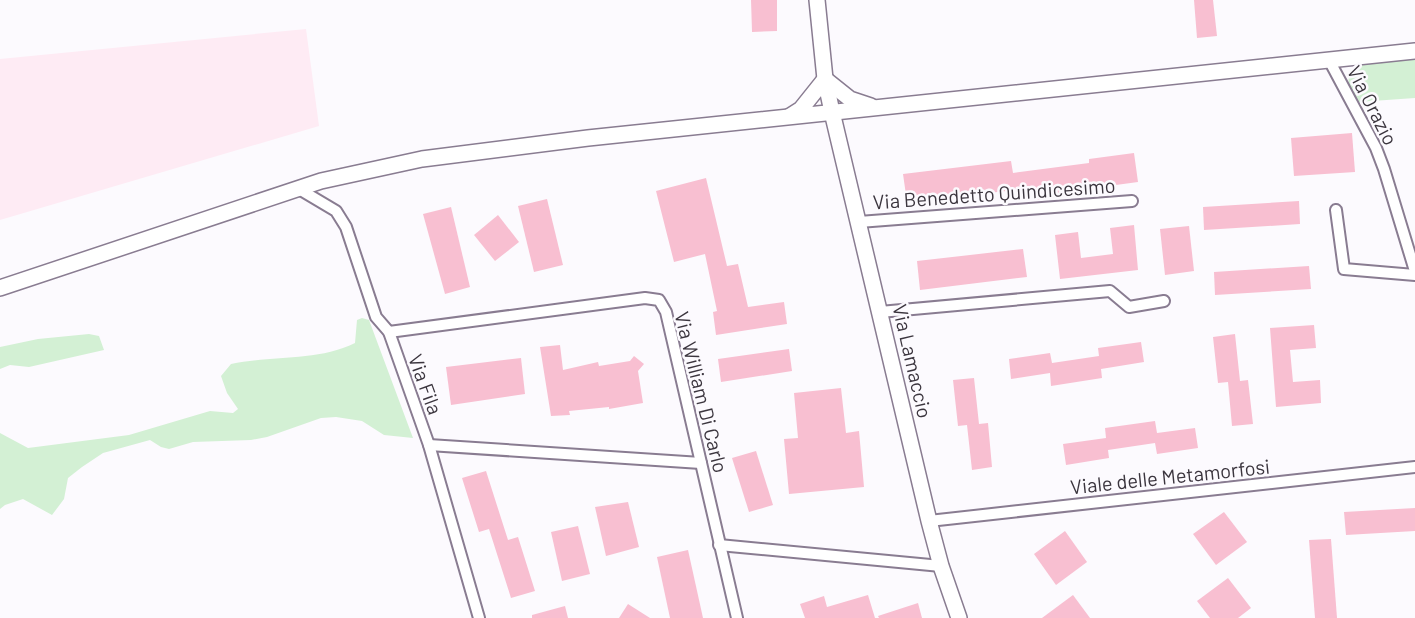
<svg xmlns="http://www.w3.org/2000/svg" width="1415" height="618" viewBox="0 0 1415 618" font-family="Barlow,sans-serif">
<rect width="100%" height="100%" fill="#fcfafe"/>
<!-- industrial -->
<path fill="#feebf4" d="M306 29 319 126 0 220V59Z"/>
<!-- green -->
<g fill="#d3f0d4">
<path d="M1415 58V98L1358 102C1349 85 1343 81 1356 64Z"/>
<path d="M362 318 369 320 413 438 384 435 362 421 336 417 321 418 267 437 251 440 193 442 169 449 161 447 150 440 103 453 82 467 68 478 64 499 52 515 23 499 5 505 0 509V433L28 448 129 435 210 411 233 413 238 409 227 393 221 376 231 364C272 355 316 362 355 343L357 320Z"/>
<path d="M89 334 99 336 104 350 29 367 10 365 0 369V347L38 339Z"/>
</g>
<!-- building -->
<g fill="#f8bfd1">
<path d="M751 0H777V31L752 32Z"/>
<path d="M1194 0H1213L1217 36 1197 38Z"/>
<path d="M1352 133 1355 172 1294 176 1291 138Z"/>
<path d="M1134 153 1138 182 1079 190 1080 194 1034 200 1033 188 907 202 903 174 1011 161 1013 173 1089 163V159Z"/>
<path d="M706 178 727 266 738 264 748 307 784 302 787 324 716 335 713 312 717 311 705 254 674 262 656 191Z"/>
<path d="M547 199 563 265 534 272 518 206Z"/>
<path d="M1299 201 1300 224 1204 230 1203 207Z"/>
<path d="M451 207 470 287 445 294 423 214Z"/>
<path d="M498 215 519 242 495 261 474 235Z"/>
<path d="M1134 225 1138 270 1060 279 1055 235 1078 232 1081 258 1113 254 1110 228Z"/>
<path d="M1189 226 1194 271 1165 275 1160 229Z"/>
<path d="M1023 249 1027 277 920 290 917 261Z"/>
<path d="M1309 266 1311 289 1215 295 1214 272Z"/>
<path d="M1314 325 1316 348 1290 350 1293 382 1320 380 1321 403 1276 407 1270 328Z"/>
<path d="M1235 334 1240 381 1248 380 1253 424 1232 426 1228 382 1218 383 1213 337Z"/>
<path d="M1141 342 1144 362 1101 369 1102 378 1051 386 1050 373 1011 379 1009 359 1050 353 1052 363 1099 356 1098 348Z"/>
<path d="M560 345 563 370 598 362 599 366 630 361 634 356 644 364 638 371 643 403 609 409V407L569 411 570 415 551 416 540 347Z"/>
<path d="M789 349 792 371 721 382 718 359Z"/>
<path d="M521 358 525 394 451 405 446 367Z"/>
<path d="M974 378 979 424 988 423 992 467 972 470 967 425 958 426 953 380Z"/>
<path d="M841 388 846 433 859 431 864 487 789 494 784 439 798 438 794 393Z"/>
<path d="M1155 421 1157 433 1195 428 1198 448 1157 454 1155 443 1108 450 1109 458 1066 465 1063 444 1106 438 1105 428Z"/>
<path d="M756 451 773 505 749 512 732 458Z"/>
<path d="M486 471 508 540 518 537 535 591 511 598 489 529 479 532 462 478Z"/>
<path d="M628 502 639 547 606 556 595 507Z"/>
<path d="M1415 508V531L1346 535 1344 512Z"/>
<path d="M1224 512 1247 542 1216 565 1193 534Z"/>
<path d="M578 526 590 574 562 581 551 532Z"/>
<path d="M1065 531 1087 562 1056 585 1034 554Z"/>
<path d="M1331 539 1337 618H1315L1309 540Z"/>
<path d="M688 550 703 618H670L657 557Z"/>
<path d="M1228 578 1251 608 1238 618H1210L1197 601Z"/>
<path d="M868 595 875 618H805L800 604 824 596 827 607Z"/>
<path d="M1073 595 1090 618H1042Z"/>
<path d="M918 603 922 618H879L878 616Z"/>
<path d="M628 604 650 618H619Z"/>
<path d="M565 606 568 618H532V615Z"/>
</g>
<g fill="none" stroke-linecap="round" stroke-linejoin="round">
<defs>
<g id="street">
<path d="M1329 60 1376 148 1384 169 1415 271"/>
<path d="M299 189 336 211 346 227 376 317 389 332 429 445 479 618"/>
<path d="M1336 210 1344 269 1415 275"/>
<path d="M859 222 1132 201"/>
<path d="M880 312 1110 291 1129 307 1164 301"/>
<path d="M389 332 645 298 659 300 666 312 737 618"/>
<path d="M429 445 701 463"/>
<path d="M929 521 1415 467"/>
<path d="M719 545 941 566"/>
</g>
<g id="secondary">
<path d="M817 0 825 79 832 112 929 521 941 566 959 618"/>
<path d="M825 79 850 99 871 106"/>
<path d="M790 116 801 109 825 79"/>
<path d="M0 288 321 181 422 159 588 138 1415 51"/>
</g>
</defs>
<!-- street casing -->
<use href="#street" stroke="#897c91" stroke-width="14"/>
<!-- secondary casing -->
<use href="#secondary" stroke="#897c91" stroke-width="18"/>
<!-- street -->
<use href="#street" stroke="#fff" stroke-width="10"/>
<!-- secondary -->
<use href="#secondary" stroke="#fff" stroke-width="15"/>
</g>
<g text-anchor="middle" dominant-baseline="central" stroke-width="5" stroke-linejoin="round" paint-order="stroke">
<!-- street labels -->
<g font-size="20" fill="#3b353e" stroke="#fcfafe">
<text transform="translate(1373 105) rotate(63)">Via Orazio</text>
<text transform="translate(994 193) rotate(-4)">Via Benedetto Quindicesimo</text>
<text transform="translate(913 361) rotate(77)">Via Lamaccio</text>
<text transform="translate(426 384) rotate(70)">Via Fila</text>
<text transform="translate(702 392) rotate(76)">Via William Di Carlo</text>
<text transform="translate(1170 476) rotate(-6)">Viale delle Metamorfosi</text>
</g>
</g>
</svg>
